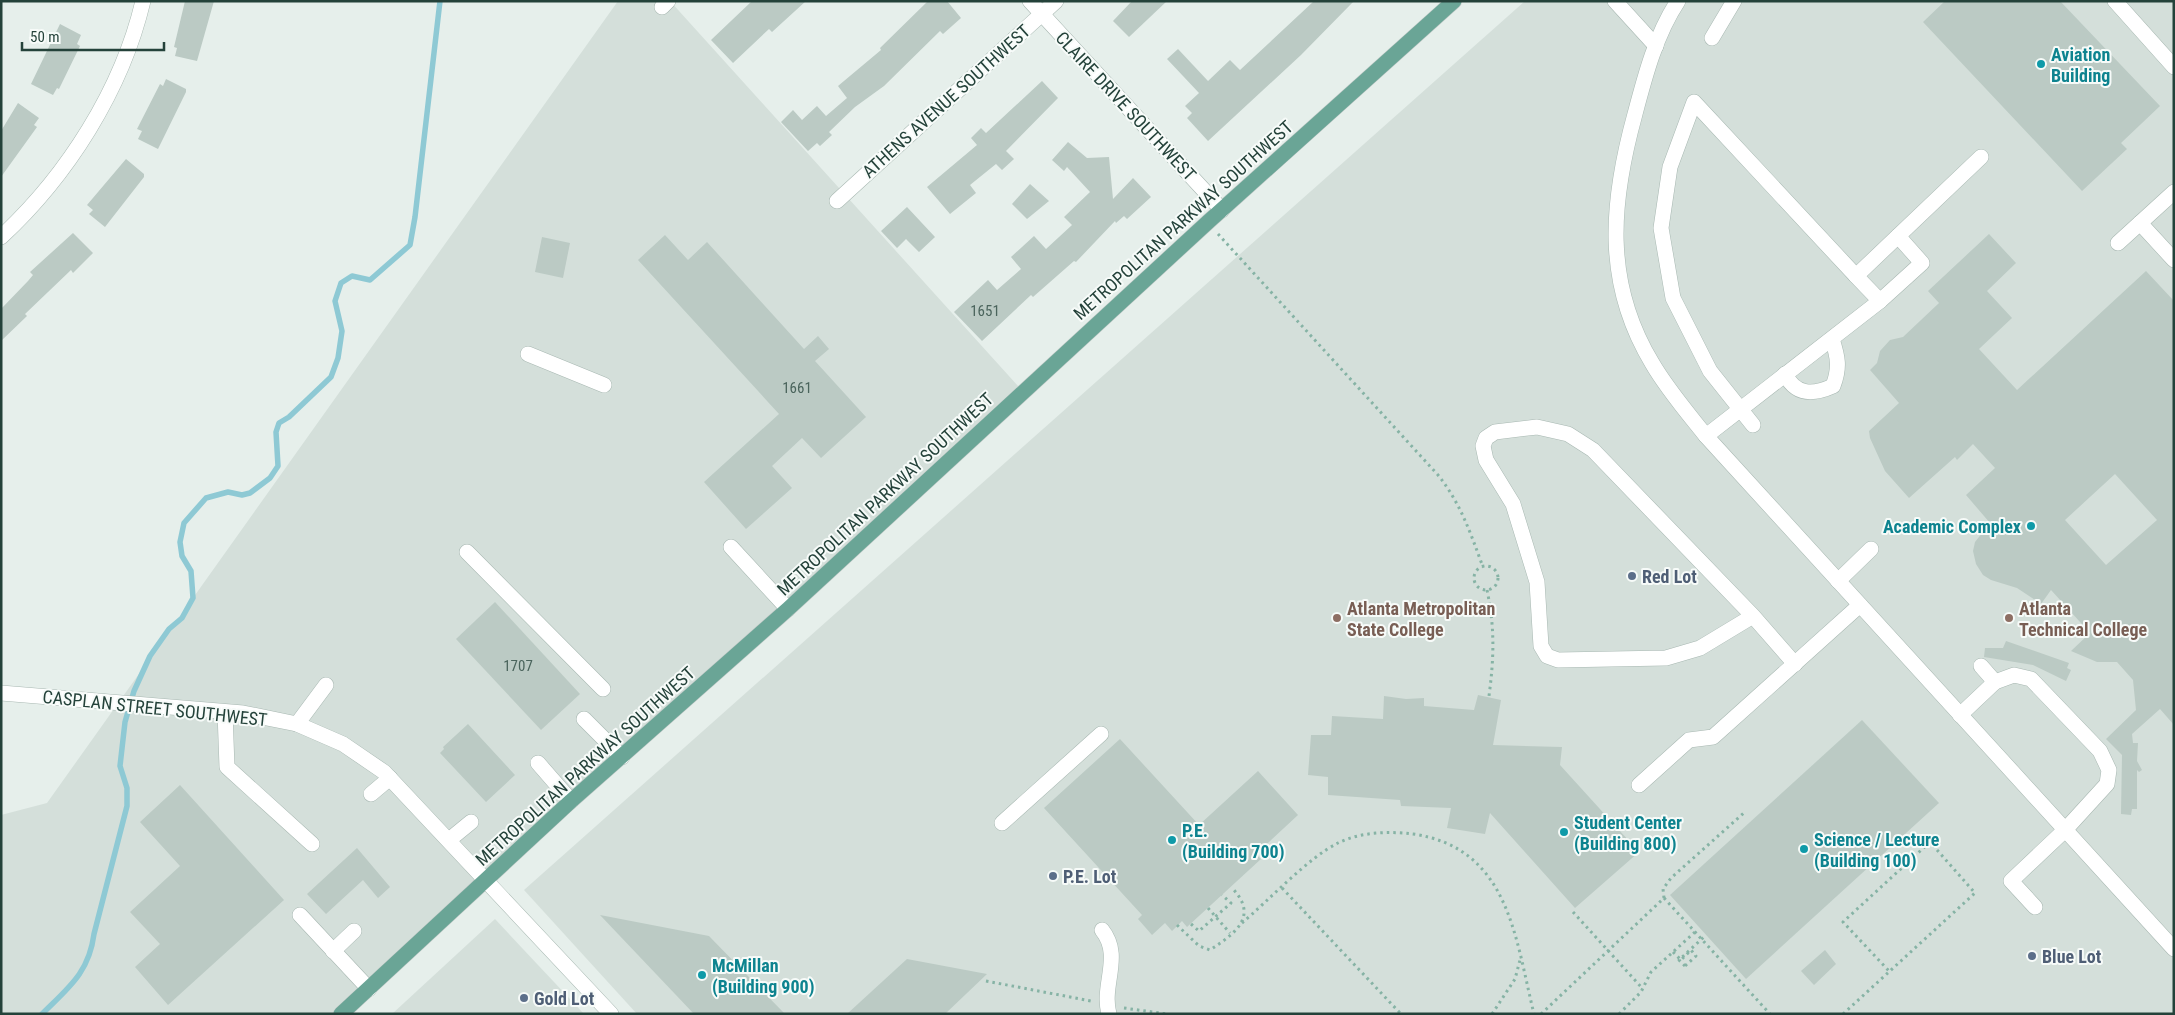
<svg xmlns="http://www.w3.org/2000/svg" width="2175" height="1015" viewBox="0 0 2175 1015" font-family="'Roboto Condensed',sans-serif">
<rect width="100%" height="100%" fill="#e6efeb"/>
<!-- built -->
<g fill="#d4dfda">
<path d="M618 1H670L1027 396 342 1014H1V815L47 803Z"/>
<path d="M1525 1H2174V1014H637L524 890Z"/>
<path d="M495 919 584 1014H392Z"/>
</g>
<g fill="none" stroke-linecap="round" stroke-linejoin="round">
<!-- stream -->
<path stroke="#8ec9d4" stroke-width="5.5" d="M42 1014C68 988 89 973 94 934L127 806V788L120 766 125 722 134 691 150 656 169 629 182 618 193 598 191 571 182 556 180 542 184 523 206 498 228 492 242 495 250 493 270 478 278 466 276 432 279 423 289 417 331 377 338 358 342 331 335 301 341 283 352 276 370 280 410 245 415 217 440 1"/>
</g>
<!-- building -->
<g fill="#bbcac4" fill-rule="evenodd">
<path d="M185 1H214L197 61 175 56 177 48 174 47Z"/>
<path d="M752 1H806L772 32 769 29 733 63 711 40Z"/>
<path d="M928 1H947L961 18 943 34 940 31 884 86 855 107 829 132 832 135 820 146 817 143 808 151 781 122 793 110 802 120 817 106 826 116 847 98 838 86 881 50 880 48Z"/>
<path d="M1132 1H1167L1129 37 1113 21Z"/>
<path d="M1314 1H1354L1301 55 1208 141 1187 118 1192 113 1185 106 1199 93 1167 59 1178 49 1208 81 1230 60 1240 70Z"/>
<path d="M1945 1H2060L2160 106 2121 143 2127 149 2082 191 1923 22Z"/>
<path d="M60 24 81 35 77 44 80 46 59 89 57 88 53 95 31 84Z"/>
<path d="M166 79 186 89V92L158 149 138 139 142 131 137 129 160 84 163 86Z"/>
<path d="M1042 81 1058 98 1006 151 1014 159 1002 170 996 164 970 185 976 193 950 214 927 187 977 145 971 138 981 128 986 133Z"/>
<path d="M18 103 39 118 34 125 37 127 1 177V131Z"/>
<path d="M1068 142 1087 158 1109 157 1113 199 1133 178 1151 197 1127 219 1124 216 1116 223 1115 221 1076 262 1074 261 1033 297 1031 295 982 341 954 312 988 280 997 290 1021 269 1011 257 1034 236 1046 249 1072 225 1064 217 1090 192 1067 167 1064 171 1052 160Z"/>
<path d="M126 159 144 174V177L105 227 89 214 93 210 87 205Z"/>
<path d="M1030 184 1049 201 1027 219 1012 204Z"/>
<path d="M907 207 935 237 919 252 906 239 897 248 881 231Z"/>
<path d="M73 233 93 253 73 273 71 270 25 314 27 316 1 341V309L28 281 33 275 30 272Z"/>
<path d="M1989 234 2016 263 1987 291 2012 318 1979 349 2017 390 2146 271 2174 301V725L2160 709 2132 734 2133 743H2138L2137 761 2142 770 2139 772 2137 770V809H2132L2131 815 2121 814 2122 755 2106 739 2136 710 2133 680 2117 662H2097L2071 651 2090 633 2051 590 2041 604 2017 588 1991 580 1983 575 1976 564 1973 551 1975 542 1990 523 1966 495 1995 468 1973 444 1957 460 1955 457 1909 498 1885 471 1870 438 1869 431 1899 403 1870 370 1877 363 1880 351 1890 340 1903 337 1939 303 1928 291ZM2115 474 2157 520 2106 565 2065 520Z"/>
<path d="M665 235 688 260 707 242 804 349 818 336 829 349 815 361 866 417 821 458 802 438 772 466 792 488 746 529 704 482 779 414 638 260Z"/>
<path d="M542 237 570 243 563 278 535 272Z"/>
<path d="M495 602 580 694 541 730 456 639Z"/>
<path d="M2006 641 2069 663 2067 668 2071 670 2066 681 2033 665 1984 657 1985 648H2003Z"/>
<path d="M1478 695 1501 700 1493 745 1562 747 1560 765 1639 852 1575 908 1490 813 1485 834 1447 828 1451 808 1401 806 1400 800 1328 795V777L1308 775 1311 735H1331L1332 716 1383 719 1384 696 1406 699 1424 698V706L1474 710Z"/>
<path d="M1862 720 1939 803 1746 979 1670 895Z"/>
<path d="M468 724 515 775 486 802 440 753 444 749 443 747Z"/>
<path d="M1120 739 1199 825 1258 771 1298 815 1256 854 1261 859 1187 927 1182 921 1172 931 1165 923 1152 935 1138 919 1142 915 1044 808Z"/>
<path d="M180 785 284 900 168 1005 135 967 160 944 130 912 180 866 140 822Z"/>
<path d="M357 848 390 887 378 898 363 880 326 914 307 894Z"/>
<path d="M600 915 709 936 785 1014H694Z"/>
<path d="M1825 950 1836 964 1814 985 1801 971Z"/>
<path d="M907 959 987 974 945 1014H847Z"/>
</g>
<g fill="none" stroke-linecap="round" stroke-linejoin="round">
<defs>
<g id="minor">
<path d="M1030 1 1222 210"/>
<path d="M1615 1 1656 46"/>
<path d="M1678 1C1656 34 1645 76 1635 114 1611 201 1603 282 1652 363 1667 389 1687 412 1706 436L2174 949"/>
<path d="M2115 1 2174 67"/>
<path d="M662 7 668 1"/>
<path d="M1712 38 1734 1"/>
<path d="M837 201 1056 1"/>
<path d="M2140 223 2174 260"/>
<path d="M1 237C67 176 122 90 143 1"/>
<path d="M2118 243 2174 192"/>
<path d="M1880 301 1856 276 1981 157"/>
<path d="M528 354 604 385"/>
<path d="M1785 374C1796 396 1813 395 1833 386 1840 368 1838 357 1832 339"/>
<path d="M1753 425 1710 371 1673 298 1661 228 1670 167 1694 102 1856 276"/>
<path d="M1706 436 1880 301 1922 263 1898 236"/>
<path d="M731 547 788 609"/>
<path d="M467 552 603 689"/>
<path d="M1838 581 1871 549"/>
<path d="M1753 616 1700 648 1666 658 1558 660 1547 656 1541 646 1537 582 1513 504 1486 460 1483 446 1486 438 1495 432 1537 427 1568 434 1593 450 1753 616 1795 664"/>
<path d="M1981 666 1995 682"/>
<path d="M1 693 243 713 297 724 343 744 384 772 611 1014"/>
<path d="M225 712 227 767 312 844"/>
<path d="M1960 715 1995 682 2014 675 2031 679 2100 751 2109 770 2107 784 2065 830 2011 881 2035 907"/>
<path d="M584 719 622 757"/>
<path d="M297 724 326 685"/>
<path d="M538 763 571 801"/>
<path d="M1639 785 1689 740 1713 737 1860 605"/>
<path d="M371 794 390 778"/>
<path d="M1002 823 1101 734"/>
<path d="M449 840 471 822"/>
<path d="M300 915 369 989"/>
<path d="M1102 930C1123 956 1101 985 1109 1014"/>
<path d="M333 951 354 931"/>
</g>
<path id="major" d="M341 1014 571 801 788 609 1208 222 1454 1"/>
</defs>
<!-- minor casing -->
<use href="#minor" stroke="#a8b8b2" stroke-width="16"/>
<!-- major casing -->
<use href="#major" stroke="#c2cac8" stroke-width="16"/>
<!-- path -->
<g stroke="#86b3a5" stroke-width="3" stroke-dasharray="2.5 4" stroke-linecap="butt">
<path d="M1218 234 1438 475C1461 504 1470 532 1483 567"/>
<circle cx="1486" cy="578" r="12"/>
<path d="M1487 590C1495 628 1494 658 1489 696"/>
<path d="M1282 888 1401 1014"/>
<path d="M1664 898 1770 1014"/>
<path d="M1208 908 1230 933"/>
<path d="M1573 912 1643 989"/>
<path d="M1242 923C1268 901 1309 857 1338 843 1360 832 1389 831 1413 834 1509 848 1515 937 1534 1014"/>
<path d="M1191 924 1199 931 1231 903 1222 895"/>
<path d="M1177 925 1199 946 1210 950C1236 933 1259 916 1232 888"/>
<path d="M1673 952 1681 960 1691 950 1696 956 1685 966"/>
<path d="M986 981 1091 1001"/>
<path d="M1124 1008 1167 1014"/>
<path d="M1492 1014 1515 979 1520 960"/>
<path d="M1541 1014 1664 898 1663 889 1671 878 1746 811"/>
<path d="M1619 1014 1641 992 1651 972 1695 932"/>
<path d="M1843 1014 1975 893 1930 842 1843 922 1889 971"/>
</g>
<!-- minor -->
<use href="#minor" stroke="#fff" stroke-width="15"/>
<!-- major -->
<use href="#major" stroke="#6aa596" stroke-width="15"/>
<!-- path-bridge -->
<path stroke="#86b3a5" stroke-width="3" stroke-dasharray="2.5 4" stroke-linecap="butt" d="M1685 966 1679 960 1706 935"/>
</g>
<!-- markers -->
<g fill="#0f9aa8" stroke="#f7fbf9" stroke-width="2">
<circle cx="2041" cy="64" r="5"/>
<circle cx="2031" cy="526" r="5"/>
<circle cx="1564" cy="832" r="5"/>
<circle cx="1172" cy="840" r="5"/>
<circle cx="1804" cy="849" r="5"/>
<circle cx="702" cy="975" r="5"/>
</g>
<g fill="#5c6f8a" stroke="#f7fbf9" stroke-width="2">
<circle cx="1632" cy="576" r="5"/>
<circle cx="1053" cy="876" r="5"/>
<circle cx="2032" cy="956" r="5"/>
<circle cx="524" cy="998" r="5"/>
</g>
<g fill="#8d6e63" stroke="#f7fbf9" stroke-width="2">
<circle cx="1337" cy="618" r="5"/>
<circle cx="2009" cy="618" r="5"/>
</g>
<g text-anchor="middle" dominant-baseline="central" stroke-width="4" stroke-linejoin="round" paint-order="stroke">
<!-- number labels -->
<g font-size="15" fill="#4a645c">
<text x="985" y="311">1651</text>
<text x="797" y="388">1661</text>
<text x="518" y="666">1707</text>
</g>
<!-- culture labels -->
<g font-size="18" font-weight="bold" fill="#0d838f" stroke="#f7fbf9" text-anchor="start">
<text x="2051" y="54">Aviation<tspan x="2051" dy="21">Building</tspan></text>
<text x="2021" y="526" text-anchor="end">Academic Complex</text>
<text x="1574" y="822">Student Center<tspan x="1574" dy="21">(Building 800)</tspan></text>
<text x="1182" y="830">P.E.<tspan x="1182" dy="21">(Building 700)</tspan></text>
<text x="1814" y="839">Science / Lecture<tspan x="1814" dy="21">(Building 100)</tspan></text>
<text x="712" y="965">McMillan<tspan x="712" dy="21">(Building 900)</tspan></text>
</g>
<!-- street labels -->
<g font-size="18" fill="#24423a" stroke="#f7fbf9">
<text transform="translate(946 101) rotate(-42)">ATHENS AVENUE SOUTHWEST</text>
<text transform="translate(1126 106) rotate(47)">CLAIRE DRIVE SOUTHWEST</text>
<text transform="translate(1183 220) rotate(-42)">METROPOLITAN PARKWAY SOUTHWEST</text>
<text transform="translate(885 494) rotate(-43)">METROPOLITAN PARKWAY SOUTHWEST</text>
<text transform="translate(155 708) rotate(6)">CASPLAN STREET SOUTHWEST</text>
<text transform="translate(585 766) rotate(-42)">METROPOLITAN PARKWAY SOUTHWEST</text>
</g>
<!-- service labels -->
<g font-size="18" font-weight="bold" fill="#4e5e75" stroke="#f7fbf9" text-anchor="start">
<text x="1642" y="576">Red Lot</text>
<text x="1063" y="876">P.E. Lot</text>
<text x="2042" y="956">Blue Lot</text>
<text x="534" y="998">Gold Lot</text>
</g>
<!-- education labels -->
<g font-size="18" font-weight="bold" fill="#785e54" stroke="#f7fbf9" text-anchor="start">
<text x="1347" y="608">Atlanta Metropolitan<tspan x="1347" dy="21">State College</tspan></text>
<text x="2019" y="608">Atlanta<tspan x="2019" dy="21">Technical College</tspan></text>
</g>
</g>
<!-- border -->
<rect width="2175" height="1015" fill="none" stroke="#24423a" stroke-width="5"/>
<!-- scale -->
<path d="M22 42v8h142v-8" fill="none" stroke="#24423a" stroke-width="2.5"/>
<text x="30" y="42" font-size="15" fill="#24423a" stroke="#f7fbf9" stroke-width="4" paint-order="stroke">50 m</text>
</svg>
